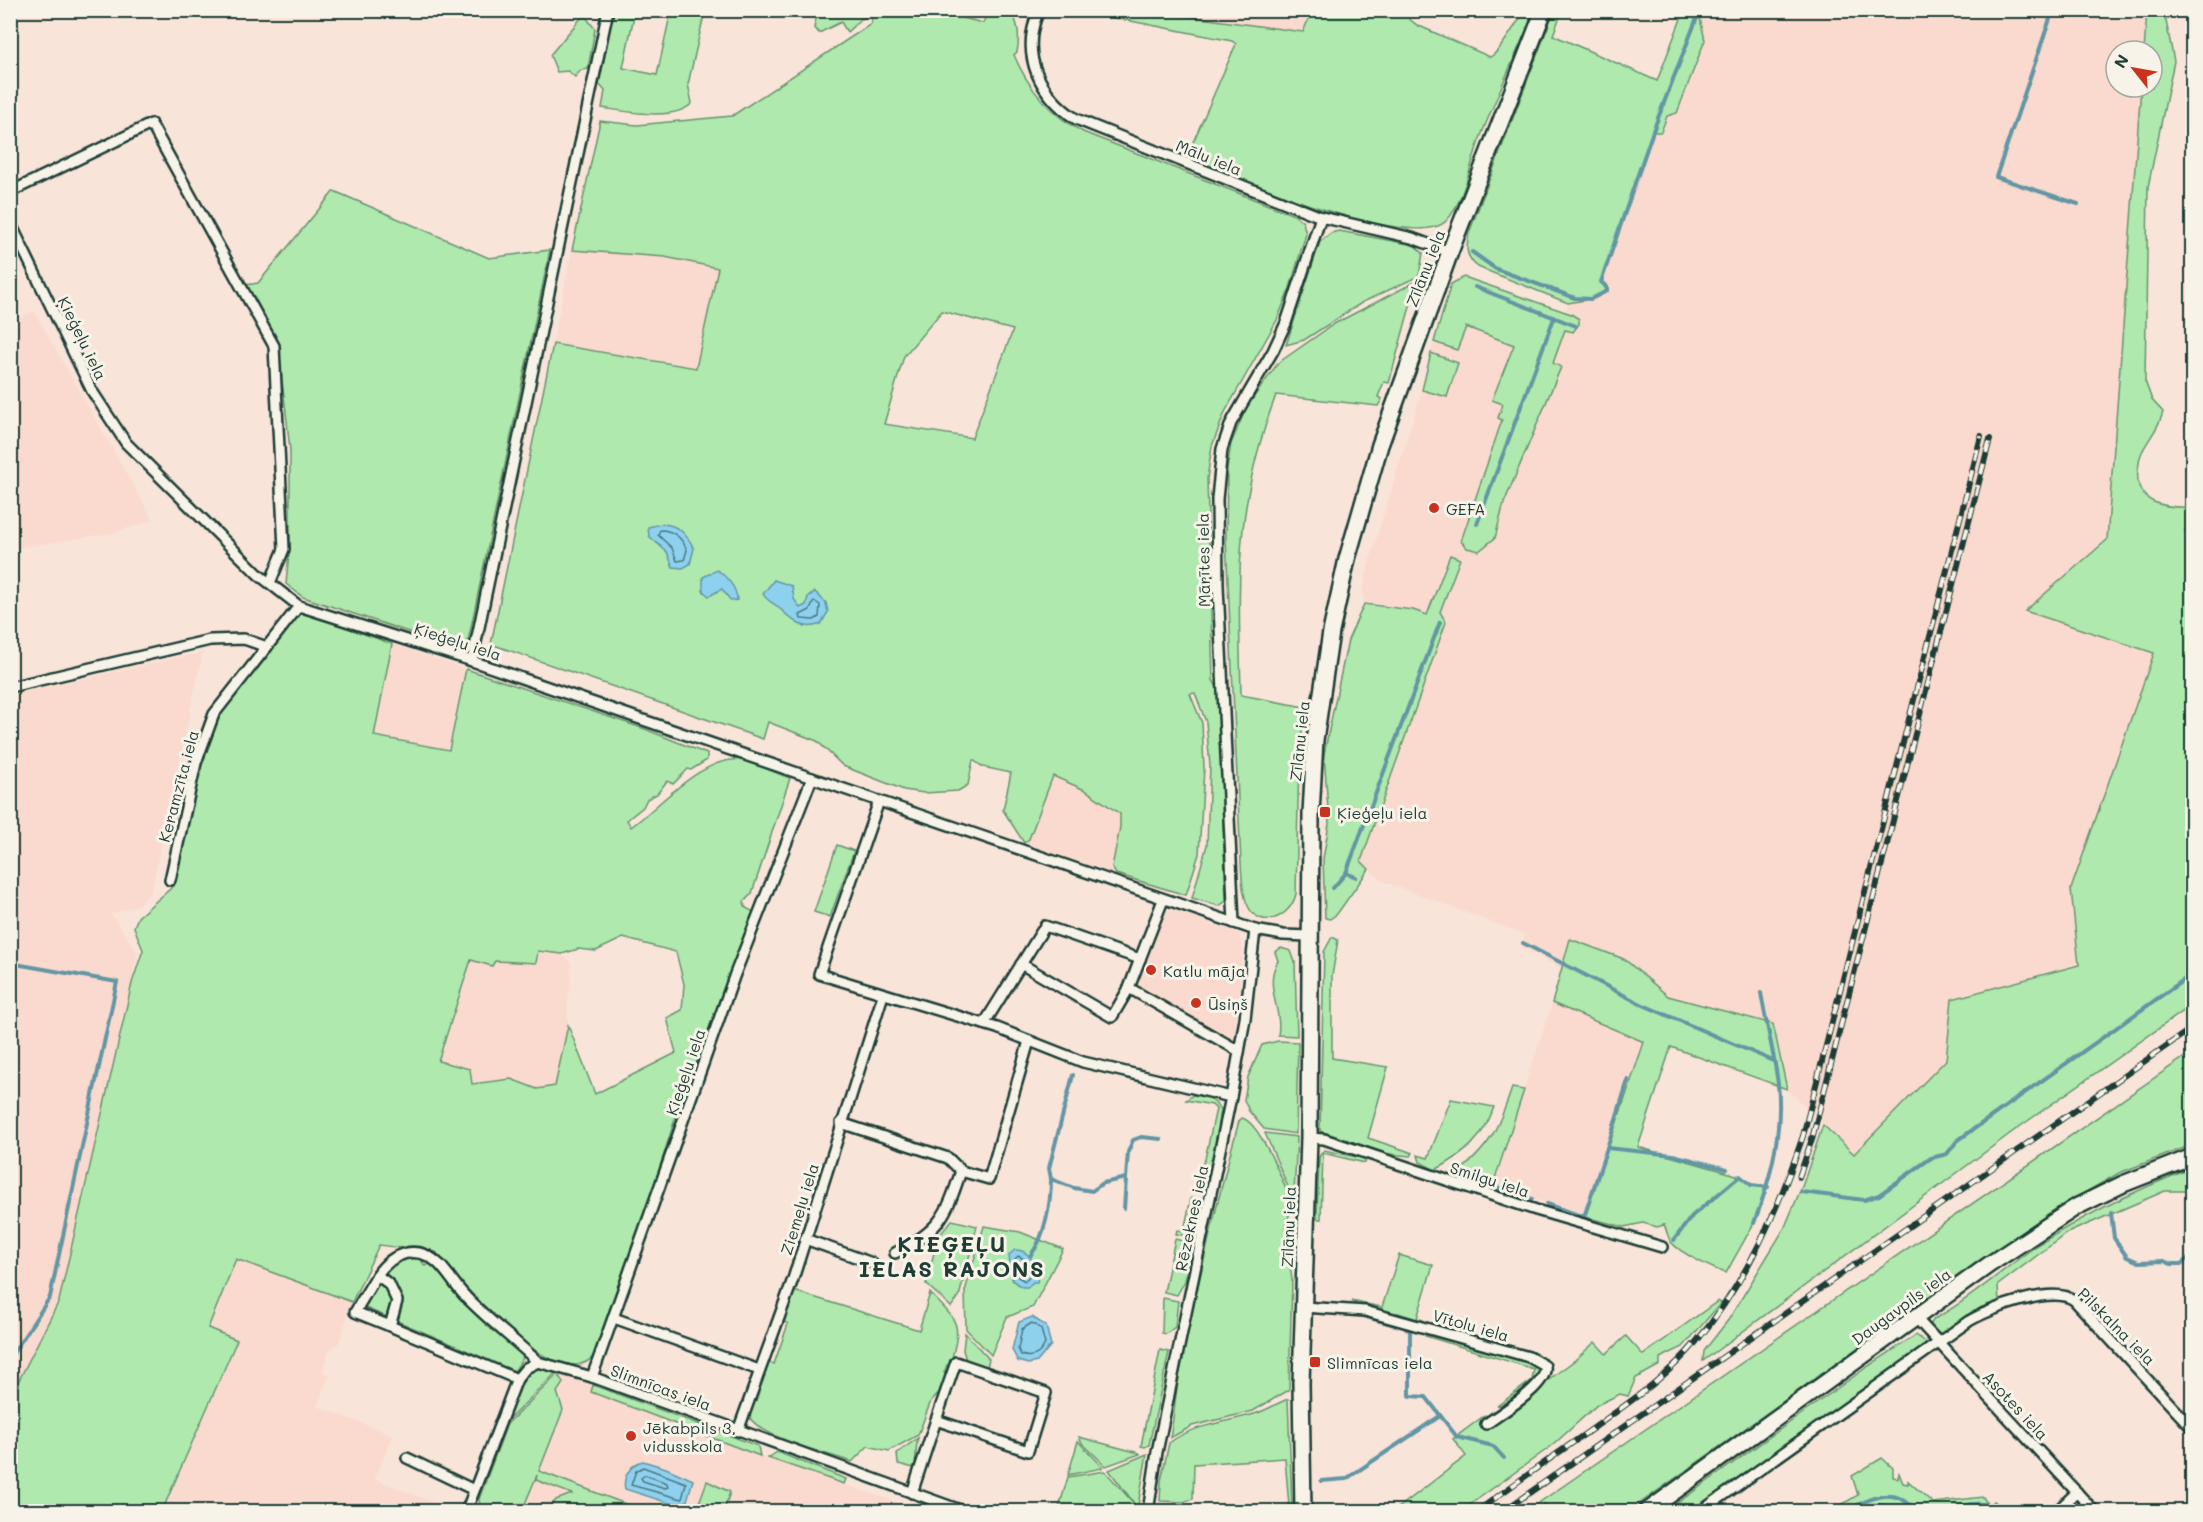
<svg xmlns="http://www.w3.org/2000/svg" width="2203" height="1522" viewBox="0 0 2203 1522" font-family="Mali,sans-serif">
<rect width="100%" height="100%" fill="#f9e4d9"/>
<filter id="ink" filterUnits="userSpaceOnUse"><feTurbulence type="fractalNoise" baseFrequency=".0167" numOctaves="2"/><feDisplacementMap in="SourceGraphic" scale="12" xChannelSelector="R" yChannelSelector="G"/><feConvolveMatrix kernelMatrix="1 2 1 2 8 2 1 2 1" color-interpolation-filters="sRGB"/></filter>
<g filter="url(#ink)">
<!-- built -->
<g fill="#fadace">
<path d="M1149 11H1312L1303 32Z"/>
<path d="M1703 11H2147L2144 51H2116V87H2141L2107 540 2025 611 2154 653 2071 889 2079 965 1952 999 1946 1060 1854 1154 1787 1089 1773 1024 1668 996 1624 959 1571 939 1562 969 1521 947 1525 935 1383 881 1361 862 1446 622 1440 613 1460 559 1449 556 1427 615 1413 610 1364 604 1363 592 1368 566 1422 390 1447 397 1458 362 1431 353 1434 342 1457 350 1466 327 1514 345 1492 400 1503 404 1502 419 1461 540 1479 551 1495 538 1504 503 1561 367 1553 363 1566 330 1575 316 1564 312 1568 303 1602 296 1601 282 1653 131 1658 132 1664 129 1667 116 1677 113 1705 40 1700 18Z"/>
<path d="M572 250 665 257 718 267 696 368 553 344Z"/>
<path d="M34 311 153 520 113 533 11 549V322Z"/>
<path d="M392 644 466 669 449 750 373 736Z"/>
<path d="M203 652 151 892 138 905 111 914 138 953 59 1301 11 1396V695Z"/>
<path d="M1053 776 1085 790 1120 814V827L1112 867 1116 874 1024 843 1029 839Z"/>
<path d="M1172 910 1239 933 1243 951 1236 1043 1162 999 1142 990 1138 985 1158 922 1167 911Z"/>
<path d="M538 951 562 954 571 963 572 980 568 999V1025L555 1086 537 1089 511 1079 472 1084 437 1061 471 960 492 966 495 961 535 963Z"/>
<path d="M1552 1003 1644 1041 1585 1217 1493 1185Z"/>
<path d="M236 1259 352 1302 339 1343 329 1351 322 1372 329 1375 317 1406 393 1435 375 1479 437 1504 433 1511 162 1512 237 1340 208 1328Z"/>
<path d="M558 1374 593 1385 591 1392 764 1457 922 1511 522 1512 563 1410 557 1392 563 1383Z"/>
</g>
<!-- green -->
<g fill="#afe9ad" stroke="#679370" stroke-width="1.5" fill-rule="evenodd">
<path d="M613 11H635L623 68 657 75 671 11H705L688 84 692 103C676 122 624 111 602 108L605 91 599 84Z"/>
<path d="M818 11H935L983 23 988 11H1011C1019 24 1020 37 1017 52L1014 55C1028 88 1050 115 1083 132L1294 215 1303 222 1306 234 1290 288 1277 320 1225 412 1212 446 1207 479 1213 680 1218 689 1226 901 1219 906 1192 898 1207 845 1210 766 1206 722 1195 693 1190 694 1202 723 1204 768 1199 854 1186 895 1116 874 1112 867 1120 827V814L1085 790 1053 776 1029 839 1024 843 1003 810 1011 773 983 767 973 760 968 785 958 791 924 793 904 790 843 766 817 741 768 722 763 739 491 644 553 344 696 368 718 268 665 257 572 250 600 121 637 125 732 116 871 24 872 15 861 19 847 32 841 22 819 33 814 27ZM942 311 1013 330 972 438 884 424 904 356Z"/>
<path d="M1080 11H1149L1303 32 1312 11H1405L1408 18 1417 25 1490 57C1499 54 1517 21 1525 11H1535C1516 54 1496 97 1479 141 1471 163 1463 204 1446 221 1414 253 1226 176 1187 156L1236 44 1232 41Z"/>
<path d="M1554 11H1562L1553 35 1657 81 1684 11H1703L1700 18 1705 40 1677 113 1667 116 1661 132H1653L1601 282 1607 291 1591 299 1568 303 1478 267C1465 257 1466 247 1469 233Z"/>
<path d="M2147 11H2164L2174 61 2148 187 2145 381 2152 400 2163 412C2159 428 2149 438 2142 452 2139 458 2139 464 2138 470 2134 505 2166 508 2192 507V1005L2015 1130 1703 1361 1704 1351 1729 1319 1784 1229 1803 1184 1823 1125 1854 1154 1946 1060 1952 999 2079 965 2071 889 2154 653 2025 611 2107 540 2141 87H2152V51H2144Z"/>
<path d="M586 17 595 29 588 69 581 70 575 77 568 71 557 72 550 55 581 18Z"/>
<path d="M334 191 489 258 550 250 466 651 303 597 286 584 290 541V451L286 412 277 341 246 285 258 283Z"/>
<path d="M1339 231 1414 245 1423 253 1419 276 1363 302 1304 340 1286 345 1320 242 1331 233Z"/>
<path d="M1464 277 1571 314 1579 319V324L1573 332 1565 330 1553 363 1561 367 1504 503 1495 538 1479 551 1467 548 1461 541 1502 420 1498 418 1503 404 1492 400 1514 345 1466 327 1457 350 1434 342 1451 284Z"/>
<path d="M1417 281 1389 383 1384 382 1378 397 1382 399 1378 406 1276 395C1260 438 1248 484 1243 529 1237 584 1240 640 1241 695L1305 707 1299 758 1296 894C1290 919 1259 930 1248 906 1242 893 1242 877 1241 863L1226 539 1227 469 1231 444 1246 408 1278 363 1334 324Z"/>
<path d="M1431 353 1458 363 1447 397 1422 390Z"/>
<path d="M1450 555 1460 559 1440 612 1446 622 1361 861 1369 869 1337 914 1330 919 1325 918 1323 859 1329 824 1324 754 1348 640 1364 604 1413 610 1427 615Z"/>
<path d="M306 613 392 644 374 736 449 750 466 669 645 729 707 754V760L691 770 688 769 673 784 667 781 657 794 647 799 643 807 627 820 631 827C660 806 705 753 744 760 754 762 777 774 790 778L752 893 744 902 746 908 754 912 674 1122 645 1215 596 1353C561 1404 457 1279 436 1252L379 1245 352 1302 236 1259 208 1328 237 1340 162 1511 11 1512V1396L59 1301 132 983 143 950 134 927 138 917 171 888 176 875 199 759 209 735 219 715 297 614ZM623 938 676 952 684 984 682 1010 667 1018 676 1053 595 1094 568 1025 555 1086 537 1089 511 1079 472 1084 470 1069 438 1061 471 960 492 966 495 961 536 963 538 951 562 954 578 949 596 951Z"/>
<path d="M837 845 854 851 830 917 814 912Z"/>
<path d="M1332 937 1338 940 1332 976V1058L1388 1067 1368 1138 1413 1153 1411 1156 1388 1154 1320 1131 1324 952Z"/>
<path d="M1570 939 1624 959 1668 996 1773 1024 1787 1089 1671 1047 1638 1147 1740 1176 1751 1185 1767 1187 1754 1223 1726 1273C1713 1269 1680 1253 1671 1242 1668 1238 1667 1231 1664 1225L1657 1227 1643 1223 1624 1227 1585 1217 1644 1042 1552 1003Z"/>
<path d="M1281 948 1291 951 1295 962 1297 1036 1278 1035C1283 1010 1263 985 1278 961L1275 952Z"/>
<path d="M1278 1041 1298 1042 1296 1134 1264 1129 1249 1111 1244 1100 1248 1077 1262 1045Z"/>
<path d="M2192 1052V1145L2119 1173 2048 1214 1629 1511H1527Z"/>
<path d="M1512 1088 1524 1090 1493 1185 1453 1177C1490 1147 1497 1132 1512 1088Z"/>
<path d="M1193 1095 1210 1098 1221 1109 1217 1143 1208 1177 1197 1175 1205 1159 1216 1109 1212 1105 1186 1100Z"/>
<path d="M1451 1099 1494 1107C1483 1139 1464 1155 1435 1170L1420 1162 1418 1155 1428 1158Z"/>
<path d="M1242 1118C1260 1122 1287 1189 1292 1207L1287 1222 1284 1248 1288 1249 1292 1280 1289 1390 1253 1411 1192 1426 1170 1438C1174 1418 1175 1396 1179 1375 1196 1290 1216 1205 1239 1121Z"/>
<path d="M1265 1133 1297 1137 1294 1194H1291Z"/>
<path d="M1324 1150 1366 1159 1365 1163 1323 1153 1321 1219H1317L1319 1157Z"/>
<path d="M2192 1168V1191H2165L2067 1233 1998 1285 1999 1303 1982 1307 1946 1333H1936L1930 1325 1934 1319C1969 1300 2000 1272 2032 1249 2083 1215 2136 1190 2192 1168Z"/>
<path d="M1191 1198 1202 1203 1196 1234 1192 1237 1176 1234 1177 1230 1184 1231Z"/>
<path d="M952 1220 977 1226 959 1297 951 1307 926 1284 938 1237Z"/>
<path d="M984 1226 1020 1232 1063 1249 1033 1307 1007 1317 991 1355 966 1329 965 1291Z"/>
<path d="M1175 1239 1191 1243 1192 1245 1185 1281 1177 1295 1164 1292Z"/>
<path d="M410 1255 419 1257 425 1266 432 1263 462 1298 522 1353 523 1358 515 1370 510 1371V1369L397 1321 401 1297 385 1271 387 1266Z"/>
<path d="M1399 1255 1433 1265 1417 1318 1423 1320V1323L1361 1307 1351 1301 1382 1307Z"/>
<path d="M377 1283 390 1292 393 1301 387 1317 363 1307Z"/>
<path d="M794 1291 919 1330 930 1293C961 1325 961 1323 950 1366L947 1365 944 1373 948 1375 945 1386 931 1401 918 1435 889 1451 868 1446 852 1462C826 1453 764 1439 749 1417L767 1362 774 1364 788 1324 783 1321Z"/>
<path d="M1163 1298 1178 1301 1175 1327 1166 1334 1162 1333Z"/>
<path d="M1718 1301 1721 1303 1683 1347 1660 1358V1365L1636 1378 1628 1396 1620 1394 1597 1405 1553 1445 1461 1511 1393 1512 1466 1456 1453 1439 1485 1415 1491 1423 1575 1360 1595 1342 1606 1354 1626 1336 1643 1355Z"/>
<path d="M965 1333 989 1359 987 1367 966 1360 963 1350Z"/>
<path d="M1428 1333 1528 1361 1539 1368 1541 1373C1529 1387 1516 1403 1497 1406L1532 1380 1534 1369 1425 1336Z"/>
<path d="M1916 1335 1927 1343 1920 1351 1694 1511 1665 1512 1867 1367Z"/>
<path d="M1160 1350 1169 1352 1149 1445 1145 1447 1141 1446Z"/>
<path d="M543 1368 558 1371 506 1422C513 1404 520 1369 543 1368Z"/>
<path d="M558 1374 563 1383 557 1392 563 1410 539 1471 644 1511H546L556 1500 572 1494 536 1480 537 1475 522 1511H481L479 1499 507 1424Z"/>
<path d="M593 1385 758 1446 760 1456 591 1392Z"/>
<path d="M1288 1399 1292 1506H1289L1285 1458 1194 1464 1193 1499 1183 1502 1160 1501 1161 1481 1169 1443C1194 1424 1225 1423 1254 1414 1266 1411 1277 1403 1288 1399Z"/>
<path d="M1079 1437 1139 1453 1140 1454 1106 1466 1082 1443Z"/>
<path d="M918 1438C915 1448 917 1461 914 1468L898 1464 897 1453Z"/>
<path d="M1078 1441 1102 1466V1468L1068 1475Z"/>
<path d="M777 1452 846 1479 844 1484 768 1458Z"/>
<path d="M1147 1454 1137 1511H1058L1068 1477 1105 1471 1137 1507 1109 1470Z"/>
<path d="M1882 1458 1893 1468V1477L1898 1478 1899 1473 1903 1483 1908 1484V1481L1933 1503 1983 1497 1988 1505 1994 1501 1999 1505 1998 1511H1894L1888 1505 1875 1504 1865 1511H1831L1858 1495 1852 1476Z"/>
<path d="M707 1481 730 1492 724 1511H696Z"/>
</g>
<!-- water -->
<g fill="#8ed1ef" stroke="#6296a4" stroke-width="1.5">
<path d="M661 524C678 524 686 534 694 548L690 564 683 568 673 567 667 552 649 536 648 527Z"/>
<path d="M717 570C727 577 737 588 737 600L731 601 722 589 709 596 703 591V577Z"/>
<path d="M774 580 792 586 794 599 800 608 806 605 808 597 815 592 826 603 828 612 821 624C802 632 791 619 778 607 772 602 767 601 763 594Z"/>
<path d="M1015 1250C1029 1249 1034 1263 1039 1275L1037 1282H1033L1028 1287H1022L1012 1280 1009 1255Z"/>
<path d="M1032 1317 1046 1326 1051 1345 1037 1362 1028 1364 1018 1361 1012 1350 1019 1322Z"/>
<path d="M643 1461 666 1468 693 1480 686 1504 678 1506 625 1489C622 1477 632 1463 643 1461Z"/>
</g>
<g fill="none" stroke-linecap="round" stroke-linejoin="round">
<!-- shore -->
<g stroke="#4b787f" stroke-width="1.5">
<path d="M660 530C674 530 682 538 687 550L684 560 677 561 672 548 658 535Z"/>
<path d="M814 601 820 605 819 617 814 620 801 619 800 615 810 610Z"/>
<path d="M1018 1256 1024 1259 1032 1273 1025 1281 1018 1277 1015 1259Z"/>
<path d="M1032 1323 1041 1329 1045 1344C1040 1355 1032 1359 1021 1355L1018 1349 1022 1329Z"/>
<path d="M643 1467 686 1483 682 1499 631 1485 636 1471Z"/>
<path d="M645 1475 667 1483 668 1487 665 1488 643 1481 641 1478Z"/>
</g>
<!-- stream -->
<g stroke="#6296a4" stroke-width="4">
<path d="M2053 10 1996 177 2078 204"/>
<path d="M1472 252 1496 269 1575 298 1591 299 1607 291V287L1601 282 1653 131 1700 10"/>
<path d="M1475 287 1576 326"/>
<path d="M1477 524 1554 318"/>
<path d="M2186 531 2192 533"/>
<path d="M1356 877 1346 873 1440 622"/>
<path d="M1333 888 1346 873"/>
<path d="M1523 943 1641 1004 1773 1061"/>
<path d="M10 963 117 982 50 1297 10 1358"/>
<path d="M1607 1148 1628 1080"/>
<path d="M1463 1176 1532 1199"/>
<path d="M1126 1178 1128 1152 1133 1140 1141 1137 1161 1139"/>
<path d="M1051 1179 1049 1168 1073 1075"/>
<path d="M1802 1192 1864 1200 1879 1195 1931 1158 1947 1154 1957 1141 2192 974"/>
<path d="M1547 1204 1584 1217 1607 1148 1673 1155 1727 1169"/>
<path d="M2111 1213 2114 1238 2127 1257 2139 1262 2164 1261 2171 1264H2181L2192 1255"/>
<path d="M1754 1223C1771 1179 1783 1131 1778 1084 1774 1053 1766 1023 1761 993"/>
<path d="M1674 1240 1692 1216 1740 1176 1751 1185 1768 1187"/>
<path d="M1030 1256C1045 1238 1051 1203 1051 1179L1074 1188 1092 1191 1103 1183 1126 1178 1124 1209"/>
<path d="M1397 1314 1422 1322"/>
<path d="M1363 1316 1395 1325"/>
<path d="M1431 1324 1445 1329"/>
<path d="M1406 1329 1410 1330V1396L1426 1397 1457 1437 1493 1446 1504 1458"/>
<path d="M1321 1481 1346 1479 1440 1416"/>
<path d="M1544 1505 1549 1512"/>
<path d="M1594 1512H1603"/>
<path d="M1845 1512C1869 1498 1896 1484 1916 1512"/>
<path d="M1949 1512C1971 1499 1989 1503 2012 1512"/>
</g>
<defs>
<g id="minor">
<path d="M1037 15C1021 57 1040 95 1076 119L1321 217 1412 238 1450 252"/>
<path d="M10 192 151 124 274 346 284 549 270 583"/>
<path d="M10 222 92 391 126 443 259 575 299 606 472 661 812 778"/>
<path d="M472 661 608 10"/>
<path d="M10 687 210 640 244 639 267 647"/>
<path d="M879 801 819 974 997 1028 1083 1062 1231 1097"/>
<path d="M170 880 196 763 214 714 299 606"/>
<path d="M1234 923 1218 586 1217 499 1222 449 1231 423 1273 351 1286 323 1321 217"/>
<path d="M1140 959 1129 988 1239 1051"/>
<path d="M1021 964 1112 1017 1129 988"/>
<path d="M984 1024 1045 926 1140 959 1163 900"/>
<path d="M841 1123 948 1158 961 1171"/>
<path d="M1309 1138 1324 1139 1536 1210 1662 1247"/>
<path d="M805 1239 872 1263"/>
<path d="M895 1253C939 1231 946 1217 961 1171L989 1179 1029 1041"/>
<path d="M377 1275 355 1312 390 1326"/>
<path d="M1303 1307 1365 1311 1529 1357 1545 1366C1549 1385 1501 1413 1486 1424"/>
<path d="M614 1318 759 1370"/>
<path d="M1916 1318 2095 1512"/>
<path d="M956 1362 1046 1393 1028 1451 936 1420Z"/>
<path d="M592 1377 735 974 812 778 1255 930 1283 935 1309 936"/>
<path d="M517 1379 390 1326 397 1301 389 1284 377 1275C392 1253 417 1243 439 1264 449 1274 456 1287 466 1297 488 1320 515 1340 538 1362"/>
<path d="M738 1431 793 1279 883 995"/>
<path d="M407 1458 474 1490"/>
<path d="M912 1493 936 1420"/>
<path d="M466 1512 517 1379 526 1368 538 1362 592 1377 966 1512"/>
<path d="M1148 1512 1157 1452 1231 1097 1245 1019 1255 930"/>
<path d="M1700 1512 1969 1321C1989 1309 2052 1285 2074 1300L2192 1428"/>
<path d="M2056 1512 2077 1492"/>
</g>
<g id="trunk">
<path d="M1303 1512 1301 1383 1309 1138 1311 814 1315 740 1331 632 1347 559 1380 445 1450 252 1544 10"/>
<path d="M1646 1512 1990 1264 2076 1207 2123 1184 2192 1157"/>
</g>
</defs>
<!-- minor casing -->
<use href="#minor" stroke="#1f3d34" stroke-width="14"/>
<!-- trunk casing -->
<use href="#trunk" stroke="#1f3d34" stroke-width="20"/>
<!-- minor -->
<use href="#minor" stroke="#f7f3e8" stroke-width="9"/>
<!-- trunk -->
<use href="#trunk" stroke="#f7f3e8" stroke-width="15"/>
<defs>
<g id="rail">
<path d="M1799 1177 1812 1139 1990 439"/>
<path d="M1476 1512C1516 1483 1555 1455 1595 1427 1631 1401 1668 1376 1696 1342 1747 1281 1778 1210 1803 1136L1981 436"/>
<path d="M1502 1512 2192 1028"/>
</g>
</defs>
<!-- rail casing -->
<use href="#rail" stroke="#1f3d34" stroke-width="6"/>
<!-- rail -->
<use href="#rail" stroke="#f7f3e8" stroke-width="4" stroke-dasharray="11" stroke-linecap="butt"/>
</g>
</g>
<!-- markers -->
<g fill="#c8321e" stroke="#f7f3e8" stroke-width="2">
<circle cx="1434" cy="508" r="6"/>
<rect x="1319" y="806" width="12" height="12" rx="3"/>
<circle cx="1151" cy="970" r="6"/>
<circle cx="1196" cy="1003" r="6"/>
<rect x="1309" y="1356" width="12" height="12" rx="3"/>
<circle cx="631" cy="1436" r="6"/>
</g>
<g text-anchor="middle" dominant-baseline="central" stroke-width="6" stroke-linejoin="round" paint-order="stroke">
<!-- street labels -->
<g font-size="16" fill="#1f3d34" stroke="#f7f3e8">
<text transform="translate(1209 157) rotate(22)">Mālu iela</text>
<text transform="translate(1425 268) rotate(-69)">Zīlānu iela</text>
<text transform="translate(83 338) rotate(64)">Ķieģeļu iela</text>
<text transform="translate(1203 560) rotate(-91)">Mārītes iela</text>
<text transform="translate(458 641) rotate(18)">Ķieģeļu iela</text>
<text transform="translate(1299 741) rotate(-84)">Zīlānu iela</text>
<text transform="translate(178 786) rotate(-75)">Keramzīta iela</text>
<text transform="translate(685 1072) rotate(-71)">Ķieģeļu iela</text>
<text transform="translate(1490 1179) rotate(18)">Smilgu iela</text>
<text transform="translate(799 1209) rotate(-73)">Ziemeļu iela</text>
<text transform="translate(1191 1218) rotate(-78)">Rēzeknes iela</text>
<text transform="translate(1288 1227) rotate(-88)">Zīlānu iela</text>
<text transform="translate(1901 1306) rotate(-36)">Daugavpils iela</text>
<text transform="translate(1471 1325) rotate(16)">Vītolu iela</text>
<text transform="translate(2117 1326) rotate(45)">Pilskalna iela</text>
<text transform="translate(661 1387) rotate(20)">Slimnīcas iela</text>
<text transform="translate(2016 1405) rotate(47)">Asotes iela</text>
</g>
<!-- poi labels -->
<g font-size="16" fill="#1f3d34" stroke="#f7f3e8" text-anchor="start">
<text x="1446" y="508">GEFA</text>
<text x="1337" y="812">Ķieģeļu iela</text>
<text x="1163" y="970">Katlu māja</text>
<text x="1208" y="1003">Ūsiņš</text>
<text x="1327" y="1362">Slimnīcas iela</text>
<text x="643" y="1427">Jēkabpils 3.<tspan x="643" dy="18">vidusskola</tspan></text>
</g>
<!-- district labels -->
<g font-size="22" font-weight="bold" letter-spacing="1.5" fill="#1f3d34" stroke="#f7f3e8">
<text x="952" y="1243">ĶIEĢEĻU<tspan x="952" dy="25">IELAS RAJONS</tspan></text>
</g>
</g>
<!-- margin -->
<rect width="2203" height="1522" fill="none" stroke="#f7f3e8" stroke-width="36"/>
<rect x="18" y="18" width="2167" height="1486" fill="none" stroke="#1f3d34" stroke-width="2" filter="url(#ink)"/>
<!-- north arrow -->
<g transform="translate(2134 69) rotate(301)"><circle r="28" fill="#f7f3e8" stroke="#a1aaa0" stroke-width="1.5"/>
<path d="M0-4.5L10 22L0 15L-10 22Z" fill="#c8321e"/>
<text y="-9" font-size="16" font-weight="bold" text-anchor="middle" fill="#1f3d34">N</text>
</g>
</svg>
